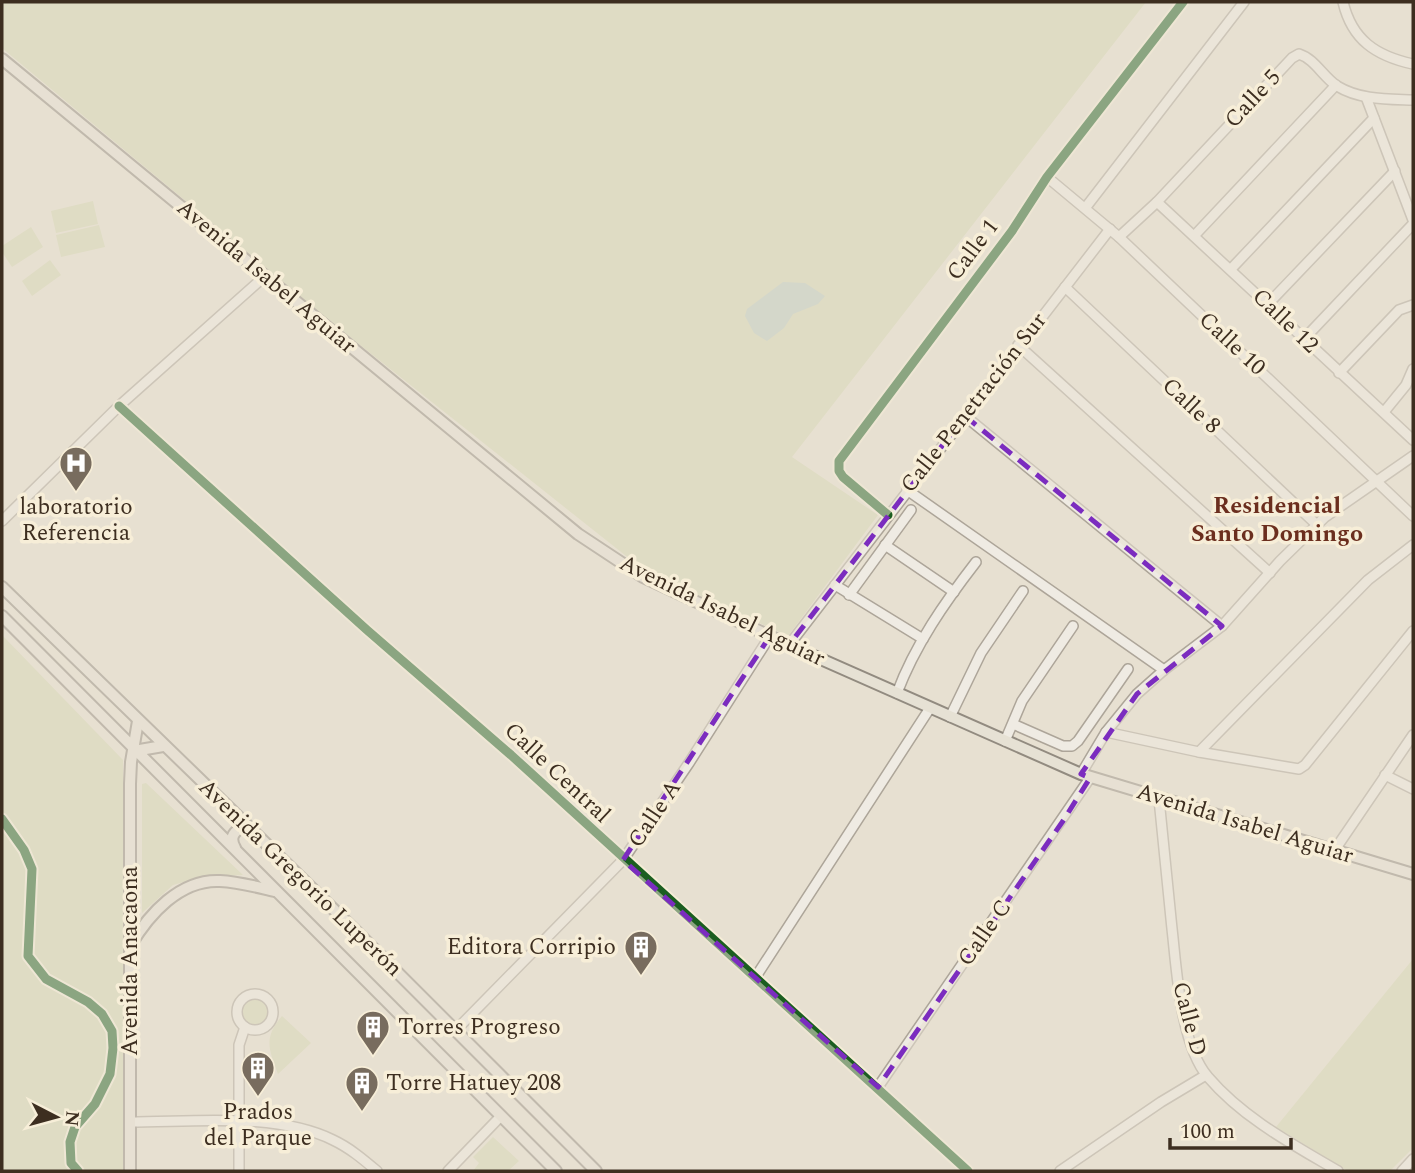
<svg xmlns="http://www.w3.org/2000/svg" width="1415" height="1173" viewBox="0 0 1415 1173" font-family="Spectral,serif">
<rect width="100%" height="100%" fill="#e7e0d1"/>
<!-- green -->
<g fill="#d6d7b3">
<path d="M2 2H1146L792 457 878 515 788 636 645 571 326 318 2 48Z"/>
<path d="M93 201 98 224 56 233 51 211Z"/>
<path d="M99 225 105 247 61 257 56 235Z"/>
<path d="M31 227 43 247 12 267 2 252V246Z"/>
<path d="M50 260 61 275 32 296 22 281Z"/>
<path d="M2 635 123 760V1171H2Z"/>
<path d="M146 783 243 875 202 877 173 885 142 913V784Z"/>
<path d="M1413 959V1148L1390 1171H1348L1276 1127Z"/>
<circle cx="255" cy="1012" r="14"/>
<path d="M282 1016 311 1043 278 1074C269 1049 263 1038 282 1016Z"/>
<path d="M493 1137 519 1161 508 1171H473L479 1163 473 1157Z"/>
</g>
<!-- water -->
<path fill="#bcccc2" d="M783 282 805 283 825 296 818 304 793 314 784 328 767 341 754 333 745 316 747 309Z"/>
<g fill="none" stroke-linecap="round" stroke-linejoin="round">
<defs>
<g id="minor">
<path d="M1343 2C1352 40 1376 56 1413 64"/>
<path d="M1366 97 1413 220"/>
<path d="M1047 177 1119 237 1413 516"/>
<path d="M1157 202 1413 440"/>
<path d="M1086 207 1244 2"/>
<path d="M1194 236 1336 85"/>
<path d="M1119 237 1157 202 1292 58 1299 54C1315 59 1323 77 1337 86 1360 100 1387 99 1413 100"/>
<path d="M1231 269 1374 118"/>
<path d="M1065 287 1317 525"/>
<path d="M1267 305 1395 171"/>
<path d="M1304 339 1413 224"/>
<path d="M1018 345 1270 573"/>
<path d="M1339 373 1399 310 1413 305"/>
<path d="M119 406 367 630 511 755 968 1171"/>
<path d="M1384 412 1406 385 1413 369"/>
<path d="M965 416 1222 626"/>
<path d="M907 490 1164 670"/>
<path d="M888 515 843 477 839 471V461L1012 231 1047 177 1183 2"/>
<path d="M2 521 119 406 265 276"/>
<path d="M885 545 954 592"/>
<path d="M835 585 923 639"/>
<path d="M849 595 911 510"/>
<path d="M789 645 1110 229"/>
<path d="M897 693C915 645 945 602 976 562"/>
<path d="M950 717 981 653 1023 591"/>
<path d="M1013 724 1063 746H1072L1078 741 1128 669"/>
<path d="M1106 732 1199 752 1299 769 1305 765 1413 631"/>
<path d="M1005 741 1022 701 1073 626"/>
<path d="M1199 752 1368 580 1413 545"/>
<path d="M1081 774 1106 732 1137 694 1164 670 1222 626 1280 561 1325 517 1413 456"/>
<path d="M1385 775 1413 789"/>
<path d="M1159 799C1164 846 1168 892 1173 938 1177 977 1182 1047 1208 1077 1243 1118 1292 1144 1338 1171"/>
<path d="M1334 851 1413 735"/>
<path d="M755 978 930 708"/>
<circle cx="255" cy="1012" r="18"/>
<path d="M455 1031 623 860 689 763 770 636"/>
<path d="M878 1087 1090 778"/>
<path d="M130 1122C193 1122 276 1112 333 1140 350 1148 364 1160 377 1171"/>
<path d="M239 1171V1045L245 1027"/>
<path d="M448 1171 500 1117"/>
<path d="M1060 1171 1161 1102 1206 1075"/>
<path d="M1402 1171 1413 1159"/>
</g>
<g id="major">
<path d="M2 59 578 534 643 577 789 645 1081 774 1413 874"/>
<path d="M2 587 359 934 596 1171"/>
<path d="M2 616 556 1171"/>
<path d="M134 751 163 746"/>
<path d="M235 848C230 839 232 833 241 828L251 831"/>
<path d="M130 946C149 914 180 879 220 881 239 882 257 887 275 891"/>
<path d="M130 1171V784L131 762 138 721"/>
</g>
</defs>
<!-- minor casing -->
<use href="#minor" stroke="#ada599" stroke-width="12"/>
<!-- major casing -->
<use href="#major" stroke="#928b80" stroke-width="14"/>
<!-- minor -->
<use href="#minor" stroke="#efebe3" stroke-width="9"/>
<!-- major -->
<use href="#major" stroke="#e6e1d4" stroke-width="10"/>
<defs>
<g id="cycleway">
<path d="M119 406 367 630 511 755 968 1171"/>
<path d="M888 515 843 477 839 471V461L1012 231 1047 177 1183 2"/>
<path d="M2 819 24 850 32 869 28 956 46 979 88 1002 102 1014 112 1031 113 1048 110 1074 95 1104 75 1127 70 1142 71 1163 78 1171"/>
</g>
</defs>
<!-- cycleway casing -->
<use href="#cycleway" stroke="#f7eed8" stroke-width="13"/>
<!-- cycleway -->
<use href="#cycleway" stroke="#1b5e20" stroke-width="9"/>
</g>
<!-- marked area -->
<path d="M0 0H1415V1173H0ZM965 416 1222 626 1137 694 1081 774 1090 778 1063 821 878 1087 623 860 770 636 789 645Z" fill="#e7e0d1" fill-opacity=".55" fill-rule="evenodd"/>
<path fill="none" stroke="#7b2cbf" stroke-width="5" stroke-dasharray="14 9" stroke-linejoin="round" d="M965 416 1222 626 1137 694 1081 774 1090 778 1063 821 878 1087 623 860 770 636 789 645Z"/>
<!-- icons -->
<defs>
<symbol id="hospital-pin" viewBox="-11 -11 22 30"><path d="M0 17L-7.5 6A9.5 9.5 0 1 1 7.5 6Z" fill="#786c5e" stroke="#f7eed8"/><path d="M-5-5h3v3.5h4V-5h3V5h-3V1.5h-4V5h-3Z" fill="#fff"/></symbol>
<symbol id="building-pin" viewBox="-11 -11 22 30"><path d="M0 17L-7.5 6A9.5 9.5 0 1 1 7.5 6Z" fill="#786c5e" stroke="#f7eed8"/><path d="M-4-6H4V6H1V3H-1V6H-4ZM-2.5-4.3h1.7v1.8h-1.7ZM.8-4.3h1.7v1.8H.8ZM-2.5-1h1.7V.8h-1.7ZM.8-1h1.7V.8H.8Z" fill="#fff"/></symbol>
</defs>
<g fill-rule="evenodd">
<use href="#hospital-pin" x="57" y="444" width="38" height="52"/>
<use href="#building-pin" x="622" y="928" width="38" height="52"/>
<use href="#building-pin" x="354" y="1008" width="38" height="52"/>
<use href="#building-pin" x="239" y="1049" width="38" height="52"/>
<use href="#building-pin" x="343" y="1064" width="38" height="52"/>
</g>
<g text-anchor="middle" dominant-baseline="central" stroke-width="7" stroke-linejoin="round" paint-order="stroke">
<!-- street labels -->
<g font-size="23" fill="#3d2e20" stroke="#f7eed8">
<text transform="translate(1253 99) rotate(-47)">Calle 5</text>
<text transform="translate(973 250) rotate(-53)">Calle 1</text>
<text transform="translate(266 277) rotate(40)">Avenida Isabel Aguiar</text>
<text transform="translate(1285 321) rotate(44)">Calle 12</text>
<text transform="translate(1232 344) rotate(43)">Calle 10</text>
<text transform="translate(974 403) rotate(-52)">Calle Penetración Sur</text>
<text transform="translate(1191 406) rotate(43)">Calle 8</text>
<text transform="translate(722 611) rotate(26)">Avenida Isabel Aguiar</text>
<text transform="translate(557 773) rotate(43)">Calle Central</text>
<text transform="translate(655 814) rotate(-56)">Calle A</text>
<text transform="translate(1245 824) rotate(17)">Avenida Isabel Aguiar</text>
<text transform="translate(300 878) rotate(44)">Avenida Gregorio Luperón</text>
<text transform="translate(985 933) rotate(-55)">Calle C</text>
<text transform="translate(130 961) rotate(-90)">Avenida Anacaona</text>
<text transform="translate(1189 1019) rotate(75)">Calle D</text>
</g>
<!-- poi labels -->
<g font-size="23" fill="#3d2e20" stroke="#f7eed8">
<text x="76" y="507">laboratorio<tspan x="76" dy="26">Referencia</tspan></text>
<text x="616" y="947" text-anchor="end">Editora Corripio</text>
<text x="398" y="1027" text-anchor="start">Torres Progreso</text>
<text x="386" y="1083" text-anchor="start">Torre Hatuey 208</text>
<text x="258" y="1112">Prados<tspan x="258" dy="26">del Parque</tspan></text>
</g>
<!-- neighbourhood labels -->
<g font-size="24" font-weight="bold" fill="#6b2e1e" stroke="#f7eed8">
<text x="1277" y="506">Residencial<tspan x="1277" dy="28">Santo Domingo</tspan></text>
</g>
</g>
<!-- border -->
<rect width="1415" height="1173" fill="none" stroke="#3d2e20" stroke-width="7"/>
<!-- north arrow -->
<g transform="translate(56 1117) rotate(96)" stroke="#f7eed8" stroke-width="5" paint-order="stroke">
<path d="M0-5L12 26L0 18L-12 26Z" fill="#3d2e20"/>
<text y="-10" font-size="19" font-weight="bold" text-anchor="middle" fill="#3d2e20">N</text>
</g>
<!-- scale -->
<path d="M1170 1138v10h121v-10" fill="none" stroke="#3d2e20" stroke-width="3.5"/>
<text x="1180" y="1138" font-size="21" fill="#3d2e20" stroke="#f7eed8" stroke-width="5" paint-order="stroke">100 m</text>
</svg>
